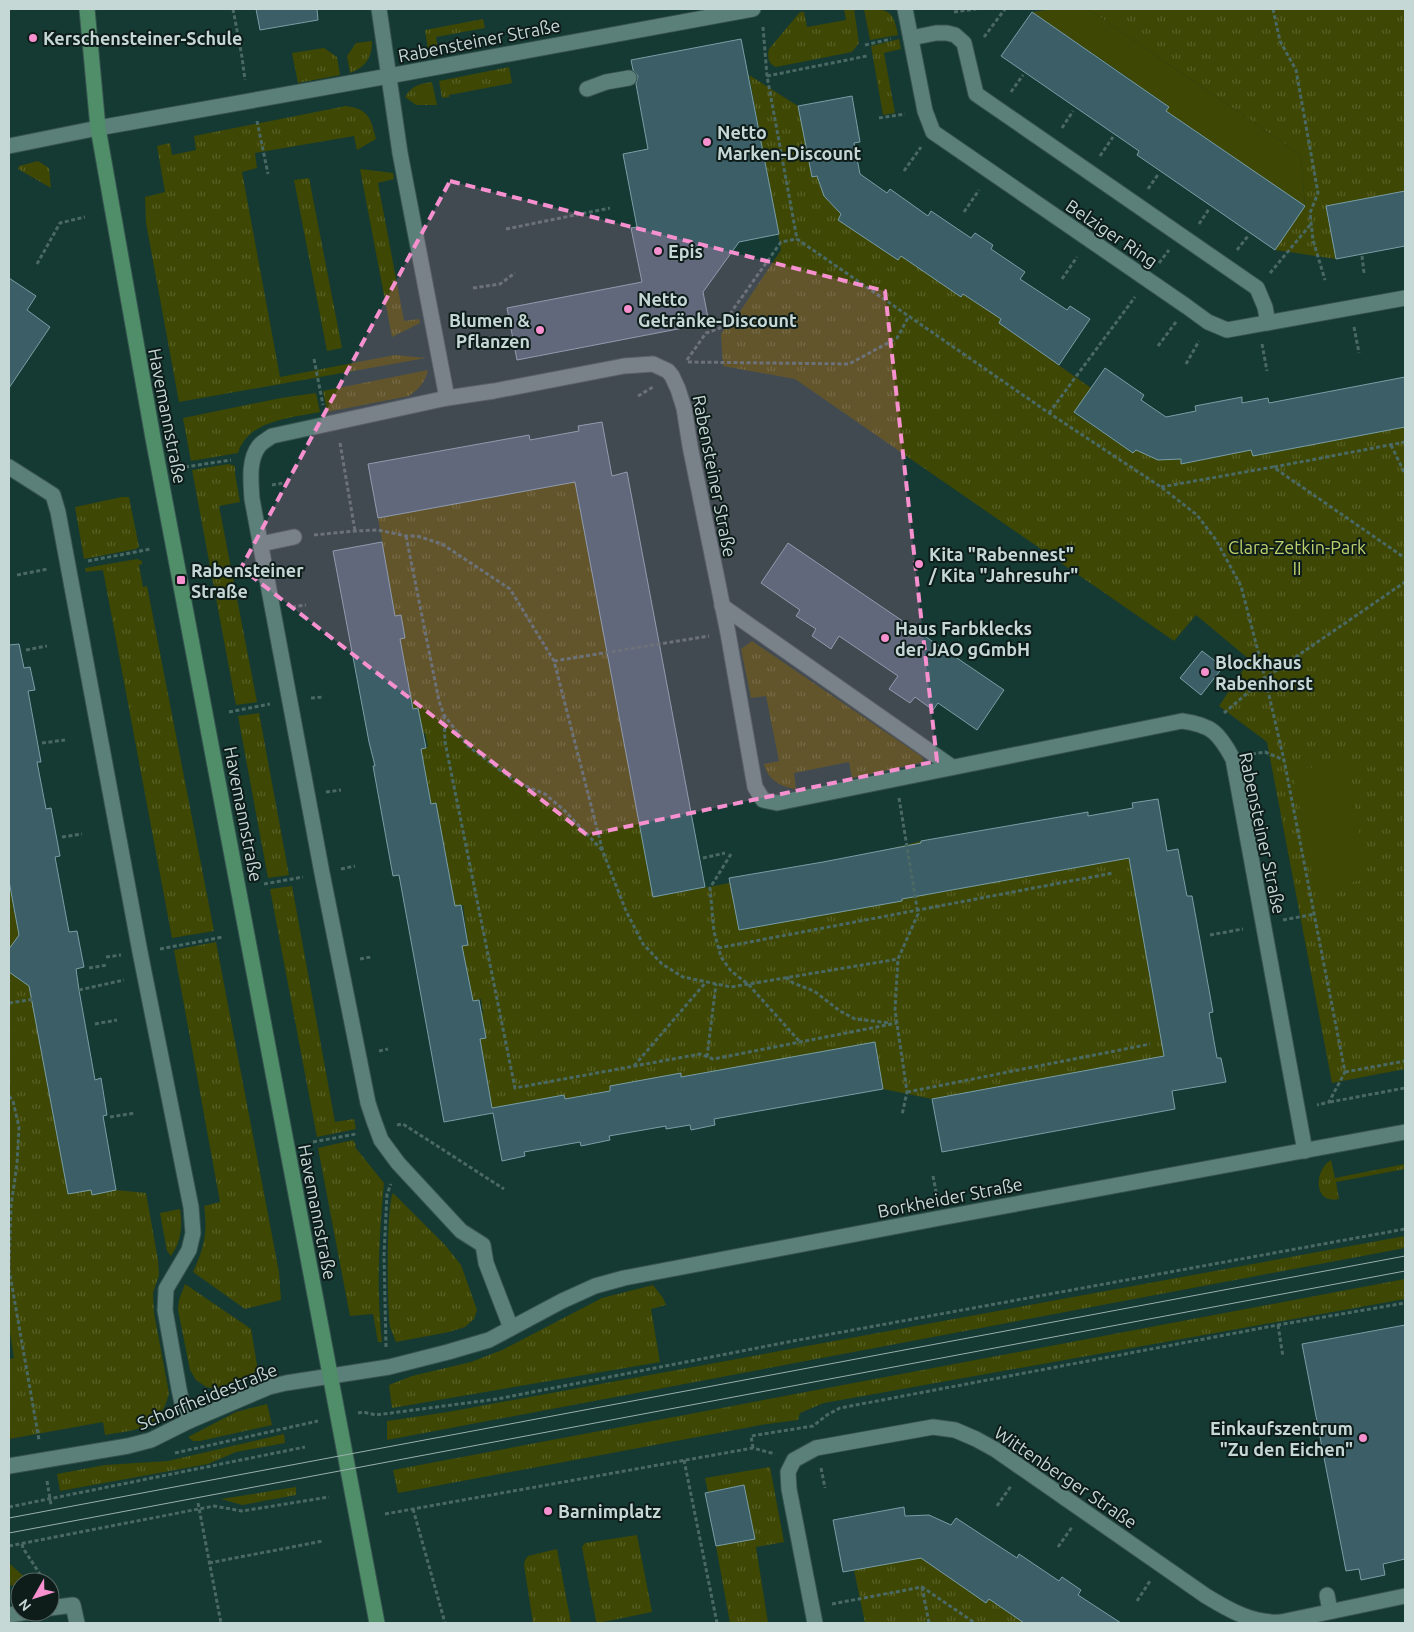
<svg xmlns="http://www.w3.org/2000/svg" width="1414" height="1632" viewBox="0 0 1414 1632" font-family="Ubuntu,sans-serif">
<defs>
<pattern id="grass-tufts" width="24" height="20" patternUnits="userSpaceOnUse" patternTransform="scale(1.25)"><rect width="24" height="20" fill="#3e4703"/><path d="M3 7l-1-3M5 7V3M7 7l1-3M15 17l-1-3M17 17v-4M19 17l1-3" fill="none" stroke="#586127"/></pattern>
</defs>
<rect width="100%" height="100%" fill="#153933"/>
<!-- grass -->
<g fill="url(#grass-tufts)">
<path d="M844 9H854L859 43 852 52 776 67C768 64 767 56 769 49L800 12H804L807 27 846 20Z"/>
<path d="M864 9C889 9 893 10 898 35L870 40Z"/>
<path d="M1088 9H1405V191L1326 206 1336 259 1275 250 1305 206 1301 155Z"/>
<path d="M483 19 485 28 436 37 439 56 429 57 425 30Z"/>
<path d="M899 39 901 49 884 53 895 113 883 115 871 46Z"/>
<path d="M372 41C372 57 366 67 350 73L347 56 356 43Z"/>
<path d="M324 48 337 57 340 75 298 83 292 53Z"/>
<path d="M509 67 512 83 449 95V97L442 98 439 81Z"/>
<path d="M749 75 798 106 812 177 817 176 824 196 841 214 838 220 898 260 901 256 961 297 963 294 1001 319 999 323 1091 388 1074 413 1133 453 1136 450 1158 460 1181 459 1182 464 1251 450 1253 455 1405 427V1069L1332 1083 1267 742 1219 706 1250 660 1196 615 1174 641 795 379 723 366 721 334 727 325H731L781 250Z"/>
<path d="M432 82 437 105H416L405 97C412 85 420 84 432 82Z"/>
<path d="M346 106C369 109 371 119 376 139L357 150 354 136 255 153 257 168 242 172 280 377 395 355 426 358 179 402 146 223 145 197 165 192 157 146 170 143 172 155 196 150 194 136Z"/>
<path d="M38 161 49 168 51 188 18 169 19 166Z"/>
<path d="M360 169 393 173 394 179 378 183 404 321 419 319 420 323 392 337Z"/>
<path d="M309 178 342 348 327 351 294 180Z"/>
<path d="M428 370C425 382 420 388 409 396L327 412 323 391Z"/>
<path d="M316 393 320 412C291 418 248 420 238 453L191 461 183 418 281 398Z"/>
<path d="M229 464 235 466V474L240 502 219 506 257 702 236 705 192 470Z"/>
<path d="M575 482 640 827 648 850 644 851 653 897 730 883 739 930 785 922V917H811L902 901 893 848 921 841 931 894 980 885 979 880 1003 881 1129 858 1165 1056 1002 1086V1091L979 1090 932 1099 883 1089 875 1043 681 1077 610 1086V1091L565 1099 564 1095 492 1108 480 1039 481 1014 483 1013 481 999 473 1001 462 946 468 944 463 905 455 906 436 804H431L421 749 428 747 425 733H423L418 708 413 709 400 639 405 638 401 616H395L378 518Z"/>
<path d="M122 497H129L139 547 136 549 84 559 75 507Z"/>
<path d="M137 559 142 561V564L139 565 143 587 147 586 214 931 172 938 103 570 86 572 85 568Z"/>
<path d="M752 641 922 757 924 762 852 778 849 762 794 773 796 789C781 787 768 780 764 764L779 761 766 696 751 698 741 649Z"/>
<path d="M259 713 289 875 268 878 238 716Z"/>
<path d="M11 866 10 888 14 912H19L24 936 17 938 9 949V867Z"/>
<path d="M292 886 335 1122 354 1119 356 1129 317 1137 270 889Z"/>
<path d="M216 942 279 1272 281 1300 245 1309 193 1272C204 1248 208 1232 204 1206L220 1202 174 950Z"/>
<path d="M9 972 24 983 32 981 51 1101 68 1193 91 1190 92 1195 116 1190 146 1193 158 1260 159 1275 153 1293 154 1313 169 1393C160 1431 138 1429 105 1435L103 1422 9 1439V1359L14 1358 9 1326Z"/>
<path d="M353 1140 356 1145 355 1147 384 1183C379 1236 376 1289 382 1342H378L373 1314 350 1316 318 1148Z"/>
<path d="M1331 1160 1335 1178 1405 1164V1169L1336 1182 1339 1199C1314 1205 1313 1171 1331 1160Z"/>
<path d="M393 1193 445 1245 461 1265 477 1310 474 1319 465 1327 449 1332 396 1342C394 1337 392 1332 390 1327 387 1310 386 1205 393 1193Z"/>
<path d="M180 1209C183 1225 181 1242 171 1256L167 1251 160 1213Z"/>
<path d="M1405 1236V1248L387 1440V1421L448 1412Z"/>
<path d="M1405 1279V1299L824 1403 800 1413 798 1420 761 1425 398 1493 393 1470Z"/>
<path d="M185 1284 251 1329 258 1371 217 1389 206 1387 196 1380 190 1370 178 1310 179 1300Z"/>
<path d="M653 1285 663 1298 666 1305 651 1309 660 1362 392 1408 389 1385 412 1376 471 1362 502 1350 602 1298Z"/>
<path d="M267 1404 272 1425 200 1441H193L188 1437 236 1412Z"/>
<path d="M284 1434 285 1443 236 1452 208 1464 60 1491 57 1474 105 1465 168 1461Z"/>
<path d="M770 1467 784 1542 756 1547 768 1623H730L716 1546 754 1539 744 1485 708 1492 705 1478Z"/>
<path d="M296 1487V1495L242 1505 221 1499Z"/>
<path d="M637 1535 652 1612 598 1623 596 1621 582 1547 585 1543Z"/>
<path d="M557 1549 571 1623H533L524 1565 525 1560 528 1556Z"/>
<path d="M920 1554 926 1561 986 1603 989 1599 1024 1623H865L854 1570Z"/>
<path d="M9 1563 30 1582H20V1584L9 1586Z"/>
</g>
<!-- garden -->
<g fill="#3e4703">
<path d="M1052 9H1088L1301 155 1305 206 1285 193 1222 156 1225 151 1166 111 1169 107 1150 93 1146 97 1130 79 1032 12Z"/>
<path d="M1346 761 1368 879 1315 889 1293 771Z"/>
</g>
<!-- building -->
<g fill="#3c5e67" stroke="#799ea6">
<path d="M256 9H317L318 20 260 30Z"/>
<path d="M1032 12 1169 107 1166 111 1305 206 1275 250 1137 155 1139 151 1001 56Z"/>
<path d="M741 39 779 234 739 242 703 292 709 323 517 360 507 308 642 282 631 228 637 227 623 154 648 149 636 84 638 76 633 70 631 60Z"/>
<path d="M852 96 860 142 854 143 860 174 887 193 890 189 928 216 931 211 971 238 975 233 993 245 991 249 1025 272 1020 279 1067 310 1070 306 1090 319 1059 365 999 323 1001 319 963 294 961 297 901 256 898 260 838 220 841 214 824 196 817 176 812 177 798 106Z"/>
<path d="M1405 191V246L1336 259 1326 206Z"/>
<path d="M9 278 36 296 27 310 50 327 9 388Z"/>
<path d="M1105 368 1144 395 1141 400 1166 417 1196 411 1195 406 1242 397V403L1268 398 1269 403 1405 377V427L1253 456 1251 450 1181 464V459L1158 460 1136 450 1133 453 1074 412Z"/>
<path d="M602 422 612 476 627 472 705 887 653 897 575 482 378 518 368 464 529 435 530 440 579 431 578 426Z"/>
<path d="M382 542 395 616 401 615 405 638 400 639 413 709 418 708 426 748 421 749 431 804 436 803 455 906 461 905 468 945 462 946 473 1001 479 1000 486 1038 480 1039 492 1108 564 1095 565 1099 610 1091V1086L681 1073V1077L875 1042 883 1089 714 1119 715 1125 691 1130 690 1125 666 1129V1126L609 1136 610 1140 581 1146 580 1142 524 1152 525 1156 502 1161 493 1113 444 1122 399 875 393 876 373 766H375L369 742 333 551Z"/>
<path d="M788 543 1004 690 977 730 938 703 933 710 915 697 910 703 889 689 898 676 839 636 831 649 812 636 816 629 796 616 800 610 761 583Z"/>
<path d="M19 644 24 668 30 667 35 690 28 691 41 762H37L46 809 51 808 60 856 55 857 69 932 77 931 84 967 76 969 79 990 95 1080 101 1078 107 1115 103 1116 116 1190 92 1195 91 1190 68 1194 29 986 9 972V949L19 935 9 881V645Z"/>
<path d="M1202 651 1223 667 1201 695 1180 678Z"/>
<path d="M1158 799 1167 851 1178 849 1187 896H1192L1213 1012 1209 1013 1217 1058H1221L1226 1082 1172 1091 1175 1109 942 1152 932 1099 1164 1056 1129 858 902 899V901L739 930 729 878 823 862 921 843V841L1088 812V816L1133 808 1132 803Z"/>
<path d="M1405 1325V1559L1383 1564 1385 1575 1361 1580 1359 1569 1346 1571 1302 1344Z"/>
<path d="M744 1485 755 1539 716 1546 705 1493Z"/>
<path d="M904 1507 905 1516 929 1515 951 1525 956 1518 1017 1558 1019 1554 1059 1581 1062 1577 1081 1590 1078 1595 1121 1623H1024L989 1599 986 1603 921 1558 843 1572 833 1520Z"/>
</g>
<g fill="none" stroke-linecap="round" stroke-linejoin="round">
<defs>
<g id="minor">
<path d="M379 9 400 153 447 398"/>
<path d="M905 9 925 111 933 132 1186 306 1208 322 1227 330 1405 298"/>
<path d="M911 38 936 33H947L955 35 964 43 976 94 1257 288 1265 307 1268 323"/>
<path d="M587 89 606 82 629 78"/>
<path d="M9 146 98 128 389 76 753 9"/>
<path d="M9 467 53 495 58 512 140 952 191 1207 193 1233 189 1250 166 1289 165 1310 179 1389 183 1408 189 1421"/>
<path d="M261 544 294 537"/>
<path d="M722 606 952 767"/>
<path d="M511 1328 486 1263 483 1245 461 1231 398 1163 381 1140 374 1121 368 1103 322 873 252 499C251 483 248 460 259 446 262 442 268 439 272 436L447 398 494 391 624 366 653 364 668 371 672 376 678 389 684 408 690 446 728 633 755 787 763 800 777 803 1182 721C1212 725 1219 733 1233 759L1305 1151"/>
<path d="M9 1466 128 1446 151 1440 189 1421 269 1387 286 1383 389 1367 448 1352 489 1340 562 1301 595 1286 624 1278 940 1218 1405 1132"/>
<path d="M1327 1595 1330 1611"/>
<path d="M50 1608 73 1605 77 1623"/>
<path d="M9 1615 28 1612"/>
<path d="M815 1623 789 1489 788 1472 794 1460 816 1448 933 1427 955 1430 976 1439 996 1450 1206 1596C1229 1610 1253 1624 1281 1622L1405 1596"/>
</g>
<path id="major" d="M87 9 98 128 153 438 377 1623"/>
</defs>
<!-- minor casing -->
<use href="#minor" stroke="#37544f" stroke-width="17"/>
<!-- major casing -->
<use href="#major" stroke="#37544f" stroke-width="17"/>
<!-- path -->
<g stroke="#4b6964" stroke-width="3" stroke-dasharray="4 2.5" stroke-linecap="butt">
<path d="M233 9 242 57 245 80"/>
<path d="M1273 9 1280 41 1296 70 1318 193 1310 213 1313 240 1325 280"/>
<path d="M954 12 976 9"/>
<path d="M763 27 767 76 797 239 1049 413 1161 487 1197 515 1216 540 1241 586 1265 678 1405 582"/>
<path d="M984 37 1005 9"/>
<path d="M865 45 891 39"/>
<path d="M767 76 867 56"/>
<path d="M1011 92 1023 75"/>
<path d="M879 118 905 114"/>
<path d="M257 121 268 174"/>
<path d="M1062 128 1073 111"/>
<path d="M1100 156 1113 137"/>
<path d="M904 171 921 147"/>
<path d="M1148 189 1159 173"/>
<path d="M964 212 979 190"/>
<path d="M1199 224 1209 209"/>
<path d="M506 229 610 208"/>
<path d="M1237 250 1248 236"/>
<path d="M1362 256 1364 273"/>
<path d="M1159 263 1169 250"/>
<path d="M37 264 60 223 85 217"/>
<path d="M1270 273 1311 224"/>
<path d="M1062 279 1077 257"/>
<path d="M473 288 500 284 515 273"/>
<path d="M1354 327 1359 353"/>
<path d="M1262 344 1267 371"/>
<path d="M1158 346 1176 322"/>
<path d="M314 359 323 405"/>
<path d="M687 360 706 333 720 328 781 242 797 239"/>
<path d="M688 362 849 364 897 338 909 316"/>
<path d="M1186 364 1199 341"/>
<path d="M638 396 653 387"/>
<path d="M1049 413 1135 297"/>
<path d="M340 443 355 531"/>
<path d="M1391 445 1405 474"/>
<path d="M185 467 231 460"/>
<path d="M1274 467 1405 442"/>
<path d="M272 485 284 483"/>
<path d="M1161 487 1273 467 1405 558"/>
<path d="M314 535 355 531 378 530 406 536H417L442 544 510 589 554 661 603 852 626 911 643 944 662 964 683 977 731 987 898 959"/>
<path d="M406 536 439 701 444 715 468 746 516 782 545 794 564 810 603 851"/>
<path d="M88 561 151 549"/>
<path d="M17 575 48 569"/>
<path d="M292 607 306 605"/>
<path d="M26 650 47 646"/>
<path d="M554 661 709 636"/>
<path d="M311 698 323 697"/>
<path d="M229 712 270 704"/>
<path d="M1224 713 1265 678 1284 760 1345 1072 1329 1102 1317 1105"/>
<path d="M444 715 445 742 515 1088 700 1054 713 1059 897 1023"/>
<path d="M42 743 65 740"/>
<path d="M1252 754 1265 752 1284 760"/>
<path d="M326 792 341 790"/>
<path d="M899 798 918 914 898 959 895 1010 907 1092 902 1115"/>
<path d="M62 837 82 834"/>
<path d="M731 854 710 888 714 932 721 957 731 971 748 984 800 1042"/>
<path d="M703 858 725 853"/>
<path d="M341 869 355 866"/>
<path d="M264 884 303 877"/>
<path d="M1283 920 1315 914"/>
<path d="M1210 935 1243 929"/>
<path d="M718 948 1113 873"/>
<path d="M160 949 223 937"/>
<path d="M106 957 121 955"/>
<path d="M360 959 371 957"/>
<path d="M89 968 107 965"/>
<path d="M786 977 793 983 814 991 840 1011 855 1019 891 1023"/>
<path d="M79 990 124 980"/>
<path d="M9 1003 35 999"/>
<path d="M95 1024 117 1020"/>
<path d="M379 1051 388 1049"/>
<path d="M707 1057 716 984"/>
<path d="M634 1066 706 982"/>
<path d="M1345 1072 1405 1061"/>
<path d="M907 1092 1150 1044"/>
<path d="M9 1096 13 1101 19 1127 17 1164 11 1206 9 1269 39 1440"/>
<path d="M1330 1102 1405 1088"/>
<path d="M110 1117 135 1113"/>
<path d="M397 1125 403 1124 504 1189"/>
<path d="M313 1142 356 1134"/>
<path d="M933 1176 937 1197"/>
<path d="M1278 1325 1283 1357"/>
<path d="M386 1347 384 1255 387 1194 391 1184"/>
<path d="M358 1413 363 1412 376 1415 497 1399 793 1341 1405 1229"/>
<path d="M753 1448 751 1436 813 1426 827 1415 840 1408 1278 1325 1405 1303"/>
<path d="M175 1453 318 1421"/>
<path d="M684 1460 717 1623"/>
<path d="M821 1468 825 1488"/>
<path d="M47 1481 51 1505"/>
<path d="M198 1503 221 1623"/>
<path d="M997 1506 1011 1486"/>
<path d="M9 1507 305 1447"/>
<path d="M413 1509 445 1623"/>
<path d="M385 1514 753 1448 775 1454"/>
<path d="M22 1544 23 1548 45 1582"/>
<path d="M9 1546 214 1506 242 1511 329 1497"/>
<path d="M1058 1547 1072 1527"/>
<path d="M209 1563 323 1541"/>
<path d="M922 1587 929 1623"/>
<path d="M1137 1601 1150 1581"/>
<path d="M832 1604 922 1587 975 1623"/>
</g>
<!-- minor -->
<use href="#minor" stroke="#5b7f79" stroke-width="15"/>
<!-- major -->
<use href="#major" stroke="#4f8e68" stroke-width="15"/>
<!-- tram -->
<g stroke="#9ab0ad" stroke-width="1">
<path d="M9 1518 1405 1256"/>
<path d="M9 1533 1405 1271"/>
</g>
</g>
<!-- marked area -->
<path fill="#f690cf" fill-opacity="0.2" stroke="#f690cf" stroke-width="4" stroke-dasharray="10 6" stroke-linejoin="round" d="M450 181 885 291 937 761 587 835 241 568Z"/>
<!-- markers -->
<g fill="#f690cf" stroke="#0e1d1a" stroke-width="2">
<circle cx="33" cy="38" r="5"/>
<circle cx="707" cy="142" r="5"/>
<circle cx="658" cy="251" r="5"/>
<circle cx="628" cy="309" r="5"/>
<circle cx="540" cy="330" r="5"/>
<circle cx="919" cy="564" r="5"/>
<rect x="176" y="575" width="10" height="10" rx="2.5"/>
<circle cx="885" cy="638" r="5"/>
<circle cx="1205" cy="672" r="5"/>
<circle cx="1363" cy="1438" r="5"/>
<circle cx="548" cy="1511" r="5"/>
</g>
<g text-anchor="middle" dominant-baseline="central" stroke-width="4" stroke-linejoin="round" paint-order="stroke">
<!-- poi labels -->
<g font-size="18" font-weight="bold" fill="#c6d8d5" stroke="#0e1d1a" text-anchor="start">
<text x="43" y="38">Kerschensteiner-Schule</text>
<text x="717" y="132">Netto<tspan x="717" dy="21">Marken-Discount</tspan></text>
<text x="668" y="251">Epis</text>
<text x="638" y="299">Netto<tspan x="638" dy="21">Getränke-Discount</tspan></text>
<text x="530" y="320" text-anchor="end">Blumen &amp;<tspan x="530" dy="21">Pflanzen</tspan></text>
<text x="929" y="554">Kita "Rabennest"<tspan x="929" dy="21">/ Kita "Jahresuhr"</tspan></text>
<text x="191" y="570">Rabensteiner<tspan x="191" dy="21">Straße</tspan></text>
<text x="895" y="628">Haus Farbklecks<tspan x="895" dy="21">der JAO gGmbH</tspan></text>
<text x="1215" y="662">Blockhaus<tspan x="1215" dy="21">Rabenhorst</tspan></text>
<text x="1353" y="1428" text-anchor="end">Einkaufszentrum<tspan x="1353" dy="21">"Zu den Eichen"</tspan></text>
<text x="558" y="1511">Barnimplatz</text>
</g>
<!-- street labels -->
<g font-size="18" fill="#c6d8d5" stroke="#0e1d1a">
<text transform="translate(479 40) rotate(-11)">Rabensteiner Straße</text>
<text transform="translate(1112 233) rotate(34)">Belziger Ring</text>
<text transform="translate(168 416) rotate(79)">Havemannstraße</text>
<text transform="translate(715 476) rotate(79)">Rabensteiner Straße</text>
<text transform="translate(244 814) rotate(79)">Havemannstraße</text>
<text transform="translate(1263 833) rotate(78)">Rabensteiner Straße</text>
<text transform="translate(950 1197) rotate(-11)">Borkheider Straße</text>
<text transform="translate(318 1212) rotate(79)">Havemannstraße</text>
<text transform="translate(207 1396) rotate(-22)">Schorfheidestraße</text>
<text transform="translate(1066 1477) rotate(34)">Wittenberger Straße</text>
</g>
<!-- park labels -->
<g font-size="18" fill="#bfd16c" stroke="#0e1d1a">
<text x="1297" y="547">Clara-Zetkin-Park<tspan x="1297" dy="21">II</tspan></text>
</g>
</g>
<!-- border -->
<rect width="1414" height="1632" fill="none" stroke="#c6d8d5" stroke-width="20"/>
<!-- north arrow -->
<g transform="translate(35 1597) rotate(231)"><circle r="24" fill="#0e1d1a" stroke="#586865"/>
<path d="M0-4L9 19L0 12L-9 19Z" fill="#f690cf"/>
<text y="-8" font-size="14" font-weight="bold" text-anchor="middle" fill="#c6d8d5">N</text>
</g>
</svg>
